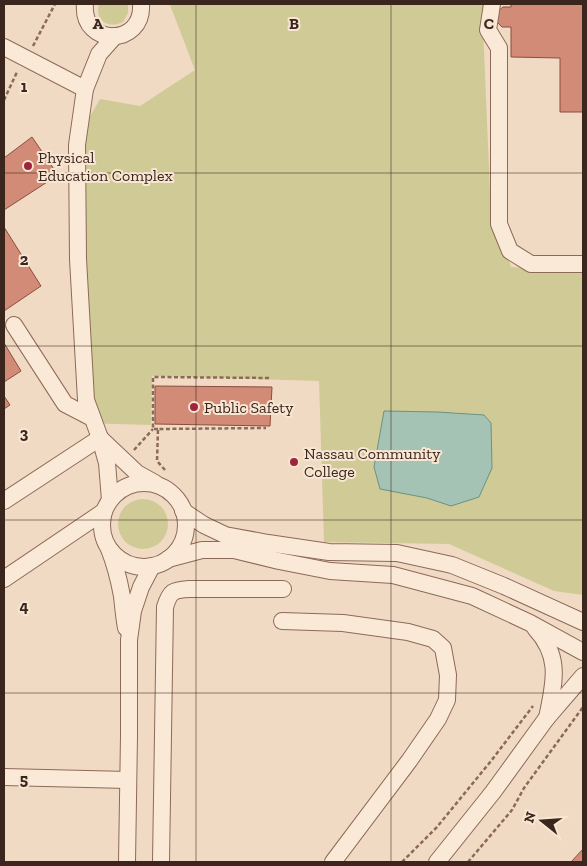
<svg xmlns="http://www.w3.org/2000/svg" width="587" height="866" viewBox="0 0 587 866" font-family="'Zilla Slab',serif">
<rect width="100%" height="100%" fill="#f1dac3"/>
<!-- green -->
<g fill="#d0cb96">
<path d="M99 4H128V13L123 22C109 29 94 21 99 4Z"/>
<path d="M170 4H487L483 27 490 191 511 267 583 271V595L554 591 449 544 324 542 319 381 152 376 151 425 80 423 88 406 74 144 100 99 140 106 195 70 170 5Z"/>
<circle cx="143" cy="524" r="25"/>
</g>
<!-- water -->
<path fill="#a5c3b5" stroke="#6b9281" d="M384 411 438 412 484 415 491 423 492 468 479 497 451 506 427 498 380 489 374 467Z"/>
<!-- building -->
<g fill="#d18b76" stroke="#8d4d3d">
<path d="M511 4H583V112H560V58L511 57V27H502L496 21 497 12 503 7H511Z"/>
<path d="M32 137 58 175 4 210V158Z"/>
<path d="M4 227 41 286 4 311Z"/>
<path d="M4 343 21 371 4 382Z"/>
<path d="M155 386 272 387 270 426 155 424Z"/>
<path d="M4 396 10 405 4 409Z"/>
<path d="M583 849V862H571Z"/>
</g>
<g fill="none" stroke-linecap="round" stroke-linejoin="round">
<defs>
<g id="minor">
<path d="M85 4C81 47 144 47 141 4"/>
<path d="M492 4 488 30 499 48V224L510 251 531 264H583"/>
<path d="M4 47 85 89"/>
<path d="M14 325 65 404 92 418"/>
<path d="M101 439 137 473 155 483"/>
<circle cx="144" cy="525" r="42"/>
<path d="M110 500 107 463 100 438 86 400 78 259 77 145 85 89 99 54 115 36"/>
<path d="M4 501 100 438"/>
<path d="M183 511 204 525 225 535 268 543 329 552 397 553 452 565 504 586 583 622"/>
<path d="M109 549C115 564 119 580 122 596 123 606 124 617 126 628"/>
<path d="M168 559 202 550H234L279 561 330 571 393 575 472 596 530 623 583 652"/>
<path d="M4 579 103 512"/>
<path d="M282 621 343 623 408 632 433 639 443 648 448 675 447 700 438 719 409 761 333 862"/>
<path d="M535 628C562 657 554 683 547 718"/>
<path d="M4 777 128 780"/>
<path d="M127 862 129 736V640L133 611 141 587 152 566"/>
<path d="M161 862 165 607C170 591 173 590 189 589H283"/>
<path d="M437 862 493 792 546 719 583 676"/>
</g>
</defs>
<!-- minor casing -->
<use href="#minor" stroke="#8c6a58" stroke-width="18"/>
<!-- path -->
<g stroke="#8c6a58" stroke-width="2.5" stroke-dasharray="4 2.5" stroke-linecap="butt">
<path d="M33 46 55 4"/>
<path d="M4 100 17 72"/>
<path d="M158 429H153V377L271 378"/>
<path d="M134 450 153 429"/>
<path d="M165 470 157 461 158 429 266 428"/>
<path d="M402 862 437 827 491 761 533 706"/>
<path d="M468 862 512 810 524 788 583 707"/>
</g>
<!-- minor -->
<use href="#minor" stroke="#fbe9d7" stroke-width="16"/>
</g>
<!-- grid -->
<path fill="none" stroke="#3b261d" stroke-width="1" stroke-opacity="0.55" d="M196 4V862M391 4V862M4 173H583M4 346H583M4 520H583M4 693H583"/>
<!-- markers -->
<g fill="#9f243d" stroke="#f8e6d3" stroke-width="2">
<circle cx="28" cy="166" r="5"/>
<circle cx="194" cy="407" r="5"/>
<circle cx="294" cy="462" r="5"/>
</g>
<g text-anchor="middle" dominant-baseline="central" stroke-width="4" stroke-linejoin="round" paint-order="stroke">
<!-- poi labels -->
<g font-size="16" fill="#3b261d" stroke="#f8e6d3" text-anchor="start">
<text x="38" y="157">Physical<tspan x="38" dy="18">Education Complex</tspan></text>
<text x="204" y="407">Public Safety</text>
<text x="304" y="453">Nassau Community<tspan x="304" dy="18">College</tspan></text>
</g>
</g>
<g font-size="16" text-anchor="middle" font-weight="bold" fill="#3b261d" stroke="#f8e6d3" stroke-width="4" stroke-linejoin="round" paint-order="stroke">
<text x="98" y="29">A</text>
<text x="294" y="29">B</text>
<text x="489" y="29">C</text>
<text x="24" y="92">1</text>
<text x="24" y="265">2</text>
<text x="24" y="439">3</text>
<text x="24" y="612">4</text>
<text x="24" y="785">5</text>
</g>
<!-- border -->
<rect width="587" height="866" fill="none" stroke="#3b261d" stroke-width="10"/>
<!-- north arrow -->
<g transform="translate(542 821) rotate(287)" stroke="#f8e6d3" stroke-width="4" paint-order="stroke">
<path d="M0-4L9 19L0 12L-9 19Z" fill="#3b261d"/>
<text y="-8" font-size="14" font-weight="bold" text-anchor="middle" fill="#3b261d">N</text>
</g>
</svg>
